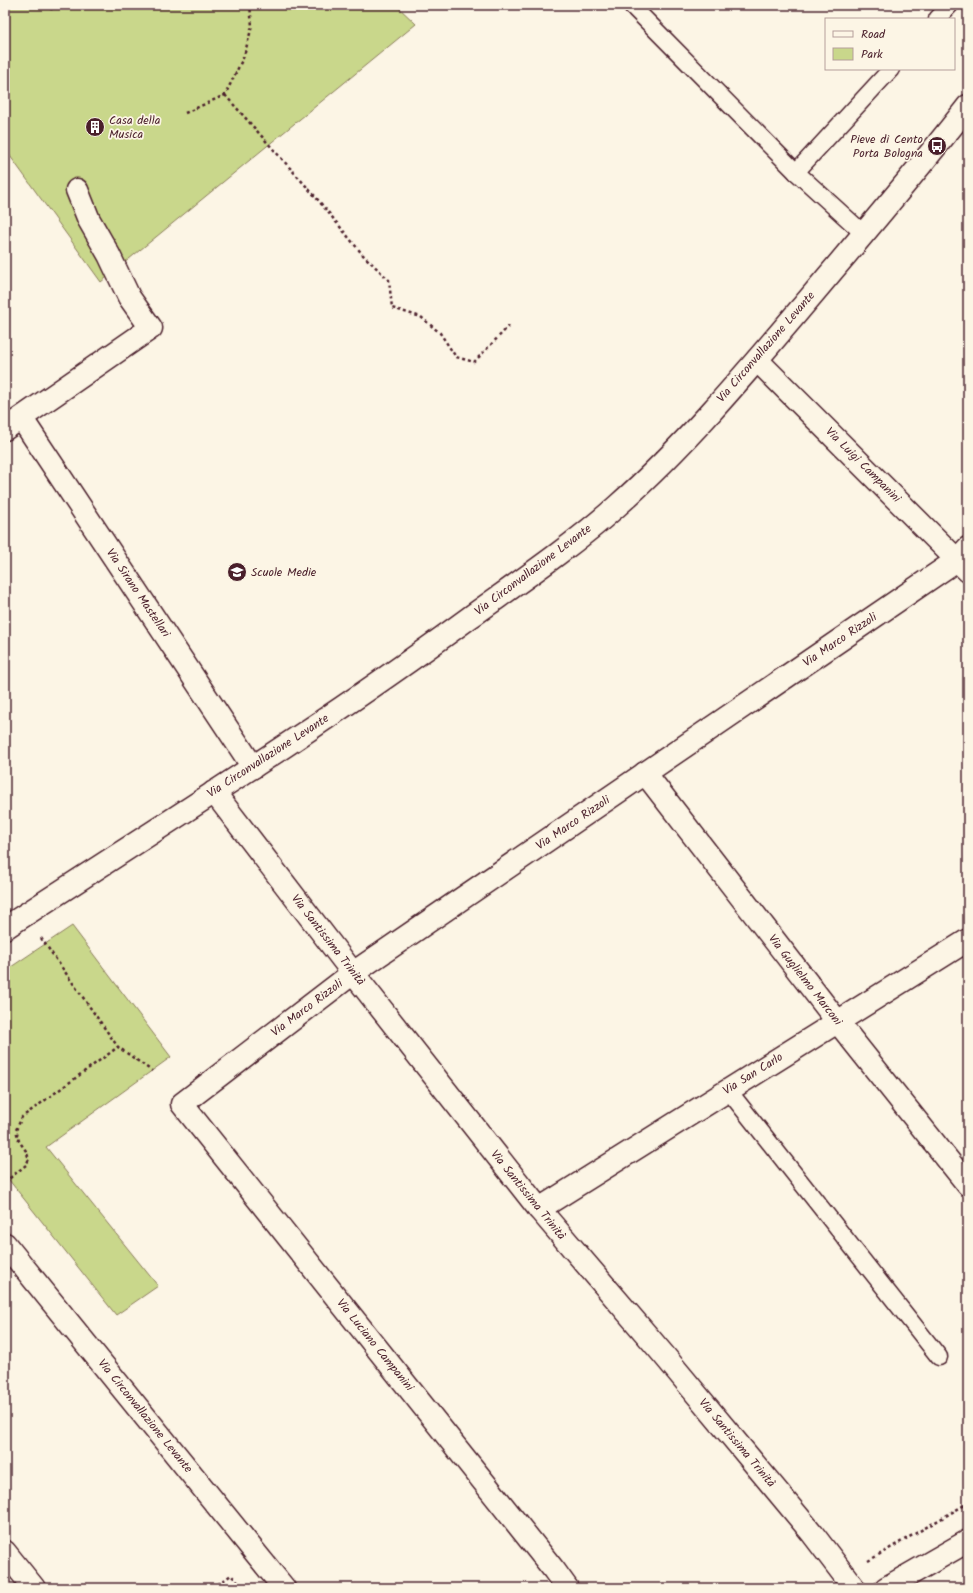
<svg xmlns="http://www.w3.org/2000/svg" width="973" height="1593" viewBox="0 0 973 1593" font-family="Kalam,sans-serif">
<rect width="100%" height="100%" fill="#fcf5e5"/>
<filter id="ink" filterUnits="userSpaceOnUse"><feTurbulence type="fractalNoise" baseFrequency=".025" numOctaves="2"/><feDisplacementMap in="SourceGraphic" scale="8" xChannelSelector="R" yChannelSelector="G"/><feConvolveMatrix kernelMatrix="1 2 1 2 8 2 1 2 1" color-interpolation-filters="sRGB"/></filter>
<g filter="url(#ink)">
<!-- green -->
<g fill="#c9d78b" stroke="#8a7b5b">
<path d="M5 5H396L416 24 101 282 5 149Z"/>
<path d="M72 926 171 1057 46 1147 158 1286 116 1315 5 1175V971Z"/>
</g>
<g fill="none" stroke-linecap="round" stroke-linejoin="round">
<defs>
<g id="lane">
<path d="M631 5 796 172 863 233"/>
<path d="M937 19 950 5"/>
<path d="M796 172 891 69"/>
<path d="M728 1090 939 1357"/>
</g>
<g id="street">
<path d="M757 360 968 571"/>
<path d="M22 419 253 767"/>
<path d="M5 429 151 328 129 297 109 255 89 220 77 190"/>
<path d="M645 773 837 1021 968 1185"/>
<path d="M214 792 353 973 539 1209 663 1354 812 1533 854 1588"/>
<path d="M539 1209 968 940"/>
<path d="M5 1552 34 1588"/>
<path d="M567 1588 554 1570 182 1104 353 973 957 560 968 548"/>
<path d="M886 1588 968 1541"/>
</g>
<g id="secondary">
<path d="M5 928C161 826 319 728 469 618 519 582 571 547 617 506 689 442 751 367 813 294 865 232 918 170 968 106"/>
<path d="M5 1244 284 1588"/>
</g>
</defs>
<!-- lane casing -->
<use href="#lane" stroke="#4a1f2b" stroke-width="19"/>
<!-- street casing -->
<use href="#street" stroke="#4a1f2b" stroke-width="25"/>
<!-- secondary casing -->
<use href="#secondary" stroke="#4a1f2b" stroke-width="25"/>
<!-- path -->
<g stroke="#4a1f2b" stroke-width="2.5" stroke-dasharray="3 3" stroke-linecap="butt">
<path d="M51 10 52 5"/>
<path d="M225 95 314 195 363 255 389 280 392 308 421 317 440 333 456 357 474 362 509 326"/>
<path d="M185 113 225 95 244 56 252 26 250 5"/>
<path d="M41 938 118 1047 152 1071"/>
<path d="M5 1182 26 1165 29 1159 26 1151 19 1141 16 1130 22 1117 118 1047"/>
<path d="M868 1561 968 1503"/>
<path d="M213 1588 231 1575 243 1588"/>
<path d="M962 1588 968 1584"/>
</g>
<!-- lane -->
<use href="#lane" stroke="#fcf5e5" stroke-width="16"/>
<!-- street -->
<use href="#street" stroke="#fcf5e5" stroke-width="22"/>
<!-- secondary -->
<use href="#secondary" stroke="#fcf5e5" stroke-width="22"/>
</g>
</g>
<!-- icons -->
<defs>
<symbol id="building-disc" viewBox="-11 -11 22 22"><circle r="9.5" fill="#4a1f2b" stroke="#fcf5e5"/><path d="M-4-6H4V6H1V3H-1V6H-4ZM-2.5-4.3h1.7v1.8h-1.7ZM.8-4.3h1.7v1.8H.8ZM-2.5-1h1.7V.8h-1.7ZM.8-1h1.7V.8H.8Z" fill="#fff"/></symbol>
<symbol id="bus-disc" viewBox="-11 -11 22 22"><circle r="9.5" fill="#4a1f2b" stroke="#fcf5e5"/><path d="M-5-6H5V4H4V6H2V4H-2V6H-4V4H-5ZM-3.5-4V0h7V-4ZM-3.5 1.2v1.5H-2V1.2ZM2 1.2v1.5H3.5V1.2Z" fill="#fff"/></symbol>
<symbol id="school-disc" viewBox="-11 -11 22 22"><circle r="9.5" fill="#4a1f2b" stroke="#fcf5e5"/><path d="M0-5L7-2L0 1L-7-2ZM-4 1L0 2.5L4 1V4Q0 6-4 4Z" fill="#fff"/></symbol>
</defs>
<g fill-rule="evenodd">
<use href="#building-disc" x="84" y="116" width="22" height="22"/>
<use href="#bus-disc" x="926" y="135" width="22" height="22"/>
<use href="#school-disc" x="226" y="561" width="22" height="22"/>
</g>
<g text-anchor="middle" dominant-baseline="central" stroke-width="3.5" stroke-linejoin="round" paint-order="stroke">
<!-- poi labels -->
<g font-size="12" fill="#4a1f2b" stroke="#fcf5e5" text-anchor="start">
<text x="109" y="120">Casa della<tspan x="109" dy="14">Musica</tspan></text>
<text x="923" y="139" text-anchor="end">Pieve di Cento<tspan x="923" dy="14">Porta Bologna</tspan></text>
<text x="251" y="572">Scuole Medie</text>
</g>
<!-- street labels -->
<g font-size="12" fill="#4a1f2b" stroke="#fcf5e5">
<text transform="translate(766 347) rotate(-49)">Via Circonvallazione Levante</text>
<text transform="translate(863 465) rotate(45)">Via Luigi Campanini</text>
<text transform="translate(533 570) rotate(-37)">Via Circonvallazione Levante</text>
<text transform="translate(138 593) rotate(56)">Via Sirano Mastellari</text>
<text transform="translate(840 640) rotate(-34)">Via Marco Rizzoli</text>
<text transform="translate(268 756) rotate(-33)">Via Circonvallazione Levante</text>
<text transform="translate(573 823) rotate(-34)">Via Marco Rizzoli</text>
<text transform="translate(328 940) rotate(52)">Via Santissima Trinità</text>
<text transform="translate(805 980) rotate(52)">Via Guglielmo Marconi</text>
<text transform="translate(307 1008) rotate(-37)">Via Marco Rizzoli</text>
<text transform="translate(753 1074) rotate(-32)">Via San Carlo</text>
<text transform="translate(528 1195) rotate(51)">Via Santissima Trinità</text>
<text transform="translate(375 1345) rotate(51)">Via Luciano Campanini</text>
<text transform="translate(145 1416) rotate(51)">Via Circonvallazione Levante</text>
<text transform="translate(737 1443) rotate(50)">Via Santissima Trinità</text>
</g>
</g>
<!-- margin -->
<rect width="973" height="1593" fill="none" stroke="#fcf5e5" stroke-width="20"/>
<rect x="10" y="10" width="953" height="1573" fill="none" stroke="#4a1f2b" stroke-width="1.5" filter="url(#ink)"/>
<!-- legend -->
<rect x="825" y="18" width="130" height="52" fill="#fcf5e5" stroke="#b59f9b"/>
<rect x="833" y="31" width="20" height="6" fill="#fcf5e5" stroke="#b59f9b"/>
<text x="861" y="38" font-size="12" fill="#4a1f2b">Road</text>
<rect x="833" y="48" width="20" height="12" fill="#c9d78b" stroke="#b59f9b"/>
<text x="861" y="58" font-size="12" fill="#4a1f2b">Park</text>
</svg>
